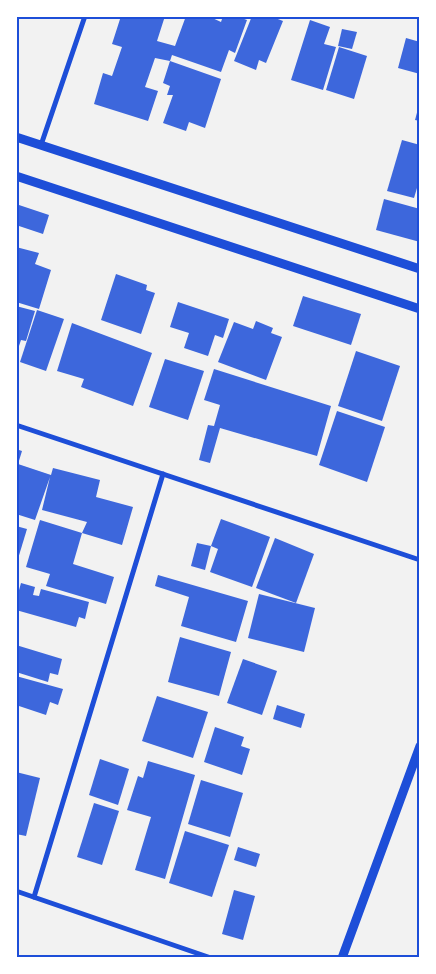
<svg xmlns="http://www.w3.org/2000/svg" width="436" height="974" viewBox="0 0 436 974" font-family="'Open Sans',sans-serif">
<rect width="100%" height="100%" fill="#f2f2f2"/>
<!-- building -->
<g fill="#3d67dc">
<path d="M121 16H165L157 41 175 46 186 16H208L221 22 223 16H236L247 20 235 53 229 50 221 72 172 55 170 61 221 79 205 128 189 122 186 131 163 123 173 95H167L170 86 163 83 170 61 155 58 145 87 158 91 148 121 94 104 103 73 112 76 122 47 112 44Z"/>
<path d="M252 16H270L283 21 266 63 259 60 256 70 234 61Z"/>
<path d="M310 20 330 27 324 44 336 47 323 90 291 80Z"/>
<path d="M342 29 357 32 352 49 338 46Z"/>
<path d="M406 38 420 42V74L398 68Z"/>
<path d="M339 47 367 56 354 99 326 90Z"/>
<path d="M419 105H420V121L415 120Z"/>
<path d="M402 140 420 145V178L414 198 387 191Z"/>
<path d="M384 199 420 209V242L376 230Z"/>
<path d="M16 204 49 215 43 234 16 225Z"/>
<path d="M16 247 39 253 35 264 51 270 39 309 16 302Z"/>
<path d="M116 274 147 285 146 290 155 293 141 334 101 320Z"/>
<path d="M303 296 361 314 351 345 293 326Z"/>
<path d="M178 302 229 319 223 338 215 335 208 356 184 348 189 333 170 327Z"/>
<path d="M16 306 35 311 26 341 21 340 17 352Z"/>
<path d="M37 310 64 319 46 371 20 362Z"/>
<path d="M256 321 273 328 271 333 282 337 266 380 218 362 234 322 253 329Z"/>
<path d="M72 323 152 353 133 406 81 387 84 379 57 371Z"/>
<path d="M356 351 400 366 382 421 338 406Z"/>
<path d="M165 359 204 371 188 420 149 407Z"/>
<path d="M214 369 331 406 317 456 220 428 210 463 199 460 208 425 214 426 220 405 204 400Z"/>
<path d="M337 411 385 427 367 482 319 465Z"/>
<path d="M16 449 22 451 18 464 51 475 53 468 100 480 96 497 133 507 122 545 82 533 87 522 42 510 50 477 35 520 16 514Z"/>
<path d="M221 519 270 537 252 587 210 572 218 549 211 546Z"/>
<path d="M40 520 82 533 73 564 114 577 106 604 46 586 50 574 26 567Z"/>
<path d="M16 526 27 529 17 562H16Z"/>
<path d="M275 538 314 554 296 603 256 588Z"/>
<path d="M197 543 211 546 205 570 191 566Z"/>
<path d="M158 575 248 601 236 642 181 626 189 597 155 586Z"/>
<path d="M21 583 35 587 33 595 39 596 41 589 89 602 85 619 79 617 76 627 16 610V601Z"/>
<path d="M259 594 315 608 304 652 248 638Z"/>
<path d="M180 637 231 652 219 696 168 682Z"/>
<path d="M16 645 62 659 58 675 50 673 48 682 16 672Z"/>
<path d="M243 659 277 671 262 715 227 703Z"/>
<path d="M16 676 63 689 58 705 50 702 46 715 16 705Z"/>
<path d="M157 696 208 712 193 758 142 741Z"/>
<path d="M277 705 305 714 301 728 273 719Z"/>
<path d="M215 727 244 737 241 746 250 749 242 775 204 762Z"/>
<path d="M100 759 129 769 118 805 89 795Z"/>
<path d="M148 761 195 775 165 879 135 870 151 817 127 810 138 776 143 778Z"/>
<path d="M16 772 40 778 26 836 16 834Z"/>
<path d="M201 780 243 793 230 837 188 824Z"/>
<path d="M94 803 119 811 102 865 77 857Z"/>
<path d="M185 831 229 845 212 897 169 883Z"/>
<path d="M238 847 260 854 256 867 234 860Z"/>
<path d="M234 890 255 896 243 940 222 934Z"/>
</g>
<g fill="none" stroke-linecap="round" stroke-linejoin="round">
<!-- minor -->
<g stroke="#1d4ed8" stroke-width="5">
<path d="M41 145 85 16"/>
<path d="M16 425 420 560"/>
<path d="M16 891 211 958"/>
<path d="M34 897 163 474"/>
</g>
<!-- tertiary -->
<g stroke="#1d4ed8" stroke-width="9">
<path d="M16 137 420 269"/>
<path d="M16 176 420 309"/>
<path d="M342 958 420 746"/>
</g>
</g>
<!-- border -->
<rect width="436" height="974" fill="none" stroke="#ffffff" stroke-width="35"/>
<rect x="18" y="18" width="400" height="938" fill="none" stroke="#1d4ed8" stroke-width="2"/>
</svg>
